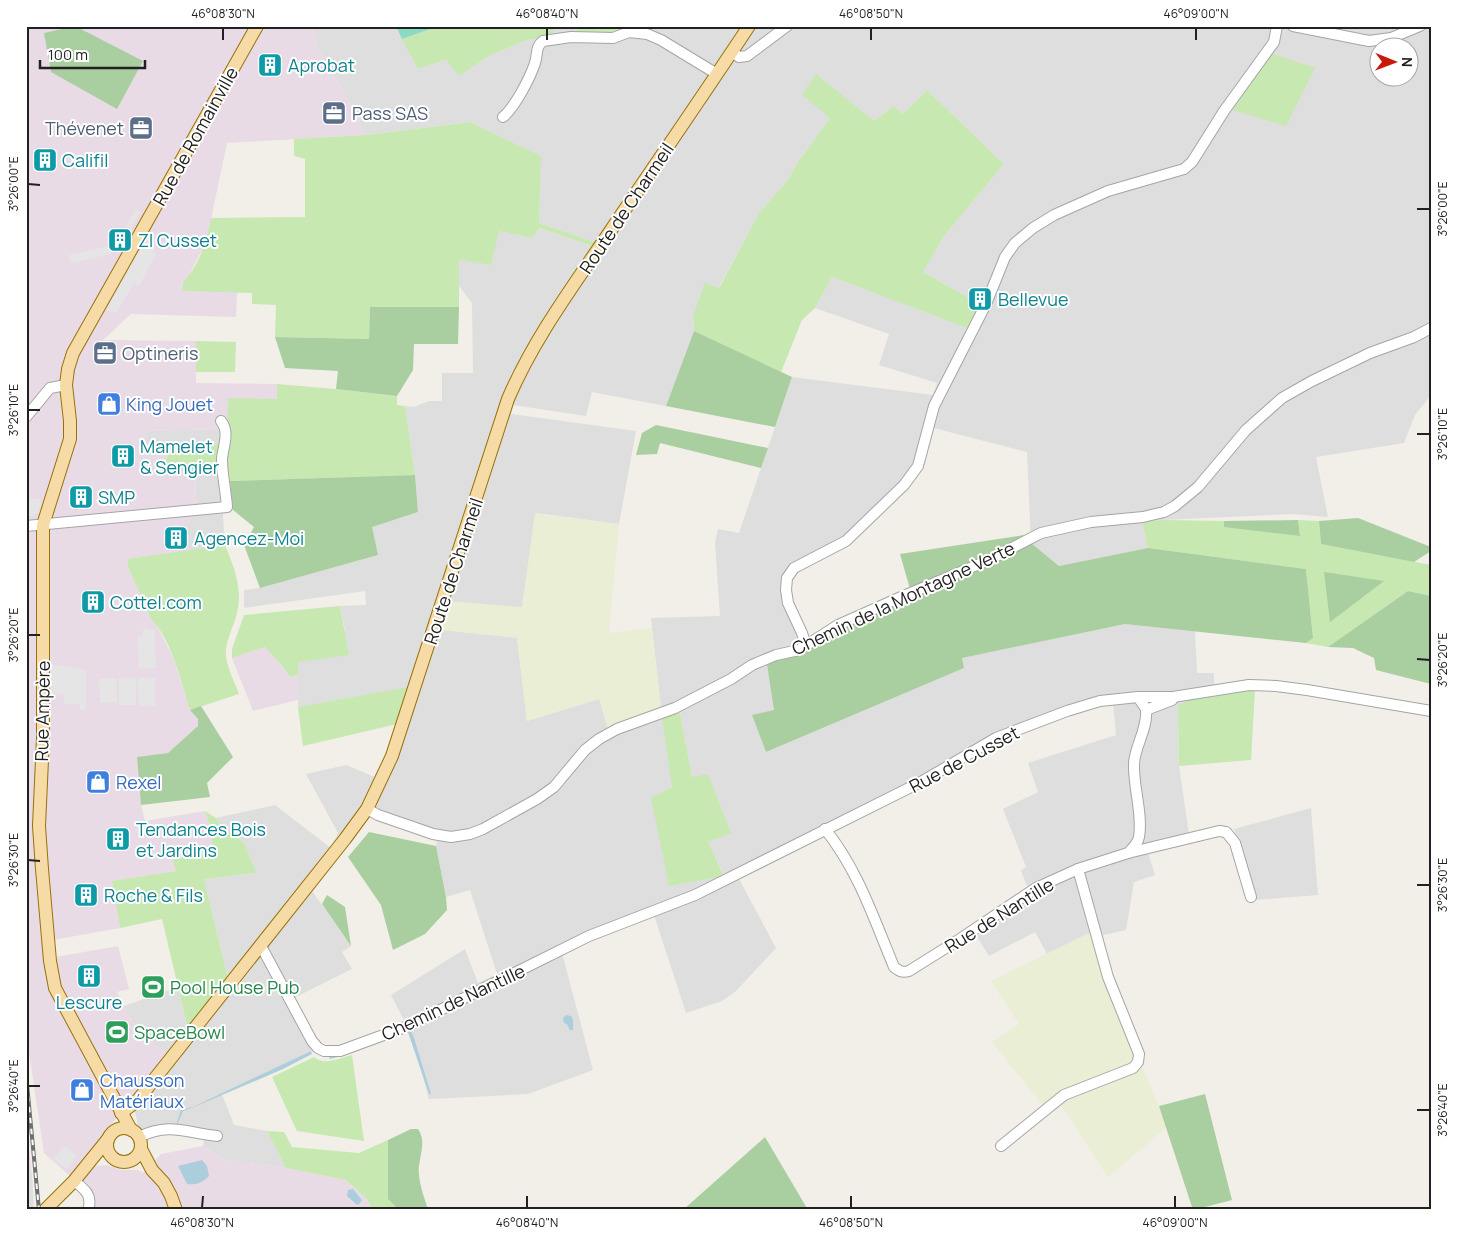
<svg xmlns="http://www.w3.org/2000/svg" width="1457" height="1236" viewBox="0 0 1457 1236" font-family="Manrope,sans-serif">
<rect width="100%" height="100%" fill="#f1efe8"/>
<!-- residential -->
<g fill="#dfdede" fill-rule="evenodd">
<path d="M313 26H396L418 69 446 60 460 75 489 56 526 40 553 37V26H577L576 35 622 31V26H1431V395L1415 415 1404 443 1316 457 1328 517 1292 514 1142 521 1148 548 1059 566 1031 543 1027 452 930 427 925 456 910 485 847 543 796 572 791 579 789 586 796 616 814 647 808 651 774 711 752 715 766 752 964 668 961 658 1125 624 1195 631 1197 673H1214V695L1190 699 1178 705 1179 766 1190 841 1148 852 1155 875 1134 882 1126 930 1095 937 1093 932 1047 954 1035 932 989 956 970 926 1027 887 1021 870 1026 867 1003 809 1038 792 1028 763 1116 735 1113 703 1092 706 1012 737 855 821 739 879 776 948 735 992 722 1001 686 1013 654 915 562 953 593 1070 528 1094 429 1099 411 1034 391 995 465 949 478 983 497 974 470 890 446 897 436 846 437 837 368 816 312 891 351 946 342 952 352 969 294 998 321 1046 222 1094 234 1125 267 1131 286 1168 226 1160 203 1146 204 1139 175 1131 146 1138 139 1129 132 1099 144 1042 124 1006 178 987 188 1028 228 979 204 879 257 873 244 843 219 824 216 818 275 805 331 848 338 833 306 774 346 765 377 778 397 724 408 688 298 707V662L345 630 340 606 366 605 365 591 244 608V590L260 588 378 555 371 527 418 512 415 475 405 406 414 407 429 401H442V373H473L472 303 459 286V259L499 231 532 238 538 228 592 246 593 242 539 223 540 156 470 122 366 135 345 95 318 48ZM1380 48H1410V78H1380ZM927 90 1004 164 944 236 923 272 984 306 973 330 832 277 815 308 889 334 879 365 937 383 933 395 792 377 739 533 718 529 715 543 720 616 651 618 661 709 599 699 527 721 517 637 441 630 447 602 522 608 536 513 619 524 636 431 511 414 513 405 586 416 592 392 666 406 694 331 693 316 718 289 759 213 788 180 798 162 830 118 874 121 894 106 903 114ZM680 713 692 778 730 833 708 842 724 875 652 798 672 787Z"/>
<path d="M220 429V444L146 445V431Z"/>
<path d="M195 471 220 472 225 545 189 551 187 527 196 506Z"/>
<path d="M1311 808 1318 895 1254 900 1234 829Z"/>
<path d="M32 1174 34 1210H26V1175Z"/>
</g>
<!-- industrial -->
<g fill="#e9dbe6">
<path d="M26 26H313L318 48 345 95 366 135 227 143 209 229 203 248 189 275 183 282 182 291 237 292 236 317 131 314 103 340 196 341V383L277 384V399L228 429 146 431 147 454 167 455V471H195L196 506 187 527 189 551 127 559 128 567 151 619 156 624 173 657 190 710 198 719V726L168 753 137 758 141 805 145 821 205 811 211 829 214 854 174 859 176 871 113 881 120 928 53 940 56 957 118 946 129 989 117 992 144 1042 150 1039 168 1054 70 1176 44 1153 26 1033Z"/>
<path d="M265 647 283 667 290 677 298 675V700L253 711 232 658Z"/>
<path d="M26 1118 32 1174 26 1175Z"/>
<path d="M203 1146 226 1160 286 1168 346 1180 366 1198 373 1210H91L94 1201 93 1195 89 1185 83 1180 94 1166 108 1165 121 1170H138L143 1173 161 1154Z"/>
</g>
<!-- farmland -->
<g fill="#eaeed5">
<path d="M535 513 619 524 609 633 652 628 661 709 608 729 599 699 527 721 517 638 441 630 447 601 522 607Z"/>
<path d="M1093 931 1134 1056 1130 1065 1065 1089 1043 1106 992 1042 1019 1024 991 981Z"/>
<path d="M1143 1068 1167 1127 1108 1177 1059 1101Z"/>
</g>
<!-- grass -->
<g fill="#c8e8b2">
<path d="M439 26H553V37L526 40 489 56 459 76 446 60 418 69 402 39Z"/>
<path d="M577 26H622V31L614 36 576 35Z"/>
<path d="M1270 53 1315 68 1286 126 1230 109Z"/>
<path d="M816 74 874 121 894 106 903 114 927 90 1004 164 944 236 923 272 980 304 967 328 832 277 815 308 802 320 781 372 694 331 693 316 705 283 719 288 759 213 788 180 798 162 830 118 802 95Z"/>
<path d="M470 122 541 156 539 223 594 242 592 246 539 228 532 238 499 231 491 265 459 259V307H370L369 339 275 337 276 305 252 304V293L182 291 183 282C199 266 207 240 211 218L305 217V159L294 156V139L366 135Z"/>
<path d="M196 341 236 342 235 372H196Z"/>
<path d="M277 384 336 389 397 396V405L405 406 415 475 230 481 226 460 228 398 277 399Z"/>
<path d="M220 444V472L166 471 167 455 147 454 146 445Z"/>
<path d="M1165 520 1224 521V526L1300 536 1298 520 1319 521 1321 544 1431 565V596L1408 591 1328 647 1306 643 1313 637 1306 569 1148 548 1142 521Z"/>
<path d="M225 545C234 567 243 589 237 613 234 626 224 643 226 657 228 670 235 683 239 694L190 710C181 682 172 640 151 619L128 567 127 559Z"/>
<path d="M340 606 349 655 298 662V675L290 677 283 667 265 647 232 658V649L244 615Z"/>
<path d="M408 687 397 724 303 746 298 707Z"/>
<path d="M1255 690 1251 760 1179 766 1178 705 1190 699Z"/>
<path d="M680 713 692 777 708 774 731 833 708 842 724 876 669 886 651 798 672 787 662 718Z"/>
<path d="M205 811 216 818 219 824 244 843 257 873 204 879 228 979 188 1029 162 919 120 928 112 881 176 871 173 859 213 854 211 829Z"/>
<path d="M352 1055 364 1141 297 1131 272 1077 314 1057C324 1066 340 1058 352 1055Z"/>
<path d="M267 1131 284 1132 292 1147 359 1153 388 1140V1199L399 1210H373L366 1198 346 1180 286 1168Z"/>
</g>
<!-- forest -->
<g fill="#a9ce9f">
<path d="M75 26 143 61 117 109 51 72 44 33Z"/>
<path d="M370 307H459L458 344H414L413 370 397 396 336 389 338 371 285 368 275 337 369 339Z"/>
<path d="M694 331 792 377 775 427 666 406Z"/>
<path d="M656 425 768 448 761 468 660 443 657 454 636 455 642 433Z"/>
<path d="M415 475 418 512 372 527 378 555 260 588 244 545 254 527 233 510 230 481Z"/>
<path d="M1358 518 1431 547V551L1414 562 1321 544 1319 521Z"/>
<path d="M1298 520 1300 536 1224 527V521Z"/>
<path d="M1031 534V543L1059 566 1148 548 1306 569 1313 638 1306 643 1125 624 962 658 964 668 766 752 752 715 774 710 767 664 808 651 842 628 912 596 900 554Z"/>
<path d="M1324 572 1384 581 1330 622Z"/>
<path d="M1408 591 1431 596V684L1376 670 1374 658 1353 648 1328 647Z"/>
<path d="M201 706 233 757 207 783 210 797 141 805 137 757 168 753 198 726V719L190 710Z"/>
<path d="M369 832 436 846 446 897 447 910 425 934 393 950 381 905 348 857Z"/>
<path d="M327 895 345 907 351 946 322 904Z"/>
<path d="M1205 1094 1232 1200 1193 1210 1159 1106Z"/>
<path d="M411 1129H418C428 1143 417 1160 419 1175 420 1187 425 1199 428 1210H399L388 1199V1140Z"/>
<path d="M765 1137 808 1210 684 1209Z"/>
</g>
<!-- pitch -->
<path fill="#8bdbc3" d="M396 26H439L402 39Z"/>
<!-- parking -->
<g fill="#e5e5e5">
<path d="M136 209 140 213 131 228 126 226Z"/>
<path d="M144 243H152L156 254 138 288 135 281 117 312 106 311Z"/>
<path d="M109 246 111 254 70 263 69 255Z"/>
<path d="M26 499H39L41 503 38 513 26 517Z"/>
<path d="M143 629 155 630 156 668H139L138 637H143Z"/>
<path d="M57 665 86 670V709L80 710V704H64L65 694H51V666Z"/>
<path d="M116 678 117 702 100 703 99 679Z"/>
<rect x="119" y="678" width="17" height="27"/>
<path d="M138 678H155V706H139Z"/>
<path d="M64 1146 77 1156 67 1169 53 1159Z"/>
</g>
<!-- water -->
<g fill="#abcddc">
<path d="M566 1015 571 1016 573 1019V1030H570L567 1024 564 1023 563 1018Z"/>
<path d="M410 1029 414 1038 431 1094H429L408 1032 352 1053 330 1059 329 1057Z"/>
<path d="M311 1051 312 1054 283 1069 194 1107 183 1111 177 1125H176L181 1110 193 1107Z"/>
<path d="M202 1160 207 1166 209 1176C202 1183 197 1185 187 1184L178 1166Z"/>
<path d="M353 1189 362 1200 359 1204 357 1205 347 1196 348 1190Z"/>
</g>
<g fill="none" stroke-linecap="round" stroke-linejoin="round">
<defs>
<g id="minor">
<path d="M1293 26 1369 41 1391 38 1420 26"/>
<path d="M732 52 739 57 747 56 787 26"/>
<path d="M503 117C515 107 530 78 535 63 538 54 535 47 543 41L571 37 613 38 629 32 647 34 661 40 717 74"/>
<path d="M26 417 50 388 66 385"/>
<path d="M26 526 227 507C226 491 222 475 222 459 223 447 230 432 221 421"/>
<path d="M806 646 802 633 788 603 786 590 787 578 794 568 846 541 904 485 918 466 934 406 986 304 1005 257 1015 243 1033 228 1054 215 1108 191 1184 169 1192 162 1224 111 1274 42 1277 26"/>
<path d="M1146 710 1172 700 1173 698"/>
<path d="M367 809 378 815 433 834 451 837 470 834 483 829 537 799 554 787 585 750 599 739 617 729 675 708 731 679 752 665 776 655 799 650 838 625 901 597 989 560 1041 533 1091 522 1143 517 1164 512 1175 506 1198 487 1246 430 1282 398 1312 381 1370 353 1414 337 1431 328"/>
<path d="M825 829C858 870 874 919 894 967 899 971 902 973 909 971L960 939 1036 888 1078 869 1128 853C1133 848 1138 843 1139 837 1143 814 1133 787 1134 763 1135 746 1148 728 1146 710 1145 706 1140 701 1138 697"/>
<path d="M1128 853 1219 831 1226 832 1235 843 1251 897"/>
<path d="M261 946 312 1041 318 1048 324 1051H340L408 1026 589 936 695 895 921 782 996 738 1067 711 1100 701 1138 697H1173L1249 685 1276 686 1307 690 1431 711"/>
<path d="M139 1137C170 1122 186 1133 217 1136"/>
<path d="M1001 1146 1064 1095 1133 1068 1138 1062 1139 1054 1108 977 1078 869"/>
<path d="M74 1181C85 1189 93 1196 88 1210"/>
</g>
<g id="major">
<path d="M121 1113 137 1101 345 839 367 809 392 756 508 399C534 338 574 285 611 230 657 162 704 94 749 26"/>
<circle cx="124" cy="1145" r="17"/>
<path d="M131 1130 55 988 50 961 42 869 39 826 43 738V525L70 439V421L66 385 68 369 73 353 257 26"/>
<path d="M141 1149 152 1170 164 1183 171 1196 176 1210"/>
<path d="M45 1210 74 1181 108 1139"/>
</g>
</defs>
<!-- minor casing -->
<use href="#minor" stroke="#a5a5a5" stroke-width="12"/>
<!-- major casing -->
<use href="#major" stroke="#967208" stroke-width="14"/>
<!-- minor -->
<use href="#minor" stroke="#fff" stroke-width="10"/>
<!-- major -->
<use href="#major" stroke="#f7dba7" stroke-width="12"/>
<defs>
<path id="rail" d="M26 1074 39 1210"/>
</defs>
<!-- rail casing -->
<use href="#rail" stroke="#6f6f6f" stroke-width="4"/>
<!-- rail -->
<use href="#rail" stroke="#fff" stroke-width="2" stroke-dasharray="5.5" stroke-linecap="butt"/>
</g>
<!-- ticks -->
<path fill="none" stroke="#212121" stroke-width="2" d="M223 40V28M547 40V28M871 40V28M1196 40V28M28 184 40 185M1417 209H1430M28 410H40M1417 434H1430M28 635H40M1417 659 1430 660M28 860 40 861M1417 885H1430M28 1086H40M1417 1110H1430M202 1208 203 1196M527 1208V1196M851 1208V1196M1175 1208V1196"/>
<!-- icons -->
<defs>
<symbol id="building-square" viewBox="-11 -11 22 22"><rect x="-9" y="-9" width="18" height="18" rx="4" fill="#0f9aa8" stroke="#fff"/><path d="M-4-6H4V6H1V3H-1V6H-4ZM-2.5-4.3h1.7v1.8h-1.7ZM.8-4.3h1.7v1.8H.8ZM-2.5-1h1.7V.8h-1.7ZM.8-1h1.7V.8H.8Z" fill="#fff"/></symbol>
<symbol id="office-square" viewBox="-11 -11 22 22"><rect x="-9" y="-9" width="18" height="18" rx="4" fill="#5c6f8a" stroke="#fff"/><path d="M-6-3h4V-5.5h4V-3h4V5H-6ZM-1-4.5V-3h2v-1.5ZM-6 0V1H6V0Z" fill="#fff"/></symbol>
<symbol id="shop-square" viewBox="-11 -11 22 22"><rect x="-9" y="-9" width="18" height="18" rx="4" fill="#3f7fe0" stroke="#fff"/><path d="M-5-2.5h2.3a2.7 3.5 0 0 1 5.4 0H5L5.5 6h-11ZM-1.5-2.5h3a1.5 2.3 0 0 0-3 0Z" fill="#fff"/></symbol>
<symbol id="stadium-square" viewBox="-11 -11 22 22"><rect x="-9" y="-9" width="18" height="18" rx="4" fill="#2e9e5b" stroke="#fff"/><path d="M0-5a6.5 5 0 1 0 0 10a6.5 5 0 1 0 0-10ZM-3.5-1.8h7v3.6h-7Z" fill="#fff"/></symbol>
</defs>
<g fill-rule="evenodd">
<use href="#building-square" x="256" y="51" width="28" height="28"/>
<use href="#office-square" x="320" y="99" width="28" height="28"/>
<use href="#office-square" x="127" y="114" width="28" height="28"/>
<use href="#building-square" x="31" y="146" width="28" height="28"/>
<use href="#building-square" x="106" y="226" width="28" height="28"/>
<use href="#building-square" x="966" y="285" width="28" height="28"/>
<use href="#office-square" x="91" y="339" width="28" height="28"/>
<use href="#shop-square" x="95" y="390" width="28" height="28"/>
<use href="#building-square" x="109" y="442" width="28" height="28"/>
<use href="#building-square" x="67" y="483" width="28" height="28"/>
<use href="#building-square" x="162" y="524" width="28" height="28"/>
<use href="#building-square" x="79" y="588" width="28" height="28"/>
<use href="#shop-square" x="84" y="768" width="28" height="28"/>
<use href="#building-square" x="104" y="825" width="28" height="28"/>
<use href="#building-square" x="72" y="881" width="28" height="28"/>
<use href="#building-square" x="75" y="962" width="28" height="28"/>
<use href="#stadium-square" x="139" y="973" width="28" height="28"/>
<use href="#stadium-square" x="103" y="1018" width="28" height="28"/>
<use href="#shop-square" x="68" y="1076" width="28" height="28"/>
</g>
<g text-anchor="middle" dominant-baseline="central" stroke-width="4" stroke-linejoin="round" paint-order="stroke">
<!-- culture labels -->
<g font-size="18" fill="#0d838f" stroke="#fff" text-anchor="start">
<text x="288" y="65">Aprobat</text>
<text x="62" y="160">Califil</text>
<text x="138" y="240">ZI Cusset</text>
<text x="998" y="299">Bellevue</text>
<text x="140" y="446">Mamelet<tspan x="140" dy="21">&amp; Sengier</tspan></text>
<text x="98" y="497">SMP</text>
<text x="194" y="538">Agencez-Moi</text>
<text x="110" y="602">Cottel.com</text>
<text x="136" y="829">Tendances Bois<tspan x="136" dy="21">et Jardins</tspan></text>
<text x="104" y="895">Roche &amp; Fils</text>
<text x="89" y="1002" text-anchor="middle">Lescure</text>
</g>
<!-- service labels -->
<g font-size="18" fill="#4e5e75" stroke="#fff" text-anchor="start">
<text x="352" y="113">Pass SAS</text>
<text x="124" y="128" text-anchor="end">Thévenet</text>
<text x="122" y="353">Optineris</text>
</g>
<!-- street labels -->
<g font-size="18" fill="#212121" stroke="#fff">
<text transform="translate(195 136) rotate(-61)">Rue de Romainville</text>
<text transform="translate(626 208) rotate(-56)">Route de Charmeil</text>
<text transform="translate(453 571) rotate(-72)">Route de Charmeil</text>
<text transform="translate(903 598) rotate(-25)">Chemin de la Montagne Verte</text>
<text transform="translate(42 711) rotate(-89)">Rue Ampère</text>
<text transform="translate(964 759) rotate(-28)">Rue de Cusset</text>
<text transform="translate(999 915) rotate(-32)">Rue de Nantille</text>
<text transform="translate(453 1002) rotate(-25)">Chemin de Nantille</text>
</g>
<!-- shop labels -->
<g font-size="18" fill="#366cbe" stroke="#fff" text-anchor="start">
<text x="126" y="404">King Jouet</text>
<text x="116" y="782">Rexel</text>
<text x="100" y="1080">Chausson<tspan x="100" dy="21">Matériaux</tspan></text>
</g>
<!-- leisure labels -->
<g font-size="18" fill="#27864d" stroke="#fff" text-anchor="start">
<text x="170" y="987">Pool House Pub</text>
<text x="134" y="1032">SpaceBowl</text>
</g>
</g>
<!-- border -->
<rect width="1457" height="1236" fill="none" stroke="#ffffff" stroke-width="55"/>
<!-- north arrow -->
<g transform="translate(1394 62) rotate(91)"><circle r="24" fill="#ffffff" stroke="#a6a6a6"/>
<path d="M0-4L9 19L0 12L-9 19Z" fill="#c81a0b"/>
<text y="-8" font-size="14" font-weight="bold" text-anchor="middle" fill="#212121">N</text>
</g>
<!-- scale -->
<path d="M40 60v8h105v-8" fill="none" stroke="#212121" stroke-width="2.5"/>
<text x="48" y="60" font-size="15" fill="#212121" stroke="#ffffff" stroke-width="4" paint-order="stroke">100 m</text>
<rect x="28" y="28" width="1402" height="1180" fill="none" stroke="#212121" stroke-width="2"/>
<g font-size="12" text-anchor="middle" fill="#212121">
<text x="223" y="18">46°08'30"N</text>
<text x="547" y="18">46°08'40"N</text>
<text x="871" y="18">46°08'50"N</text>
<text x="1196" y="18">46°09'00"N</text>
<text transform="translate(14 184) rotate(-90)" y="4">3°26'00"E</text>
<text transform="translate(1443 209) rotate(-90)" y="4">3°26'00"E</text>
<text transform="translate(14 410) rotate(-90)" y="4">3°26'10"E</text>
<text transform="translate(1443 434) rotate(-90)" y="4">3°26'10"E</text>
<text transform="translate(14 635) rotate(-90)" y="4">3°26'20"E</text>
<text transform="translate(1443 660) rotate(-90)" y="4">3°26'20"E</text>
<text transform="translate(14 860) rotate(-90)" y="4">3°26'30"E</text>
<text transform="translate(1443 885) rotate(-90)" y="4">3°26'30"E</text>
<text transform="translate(14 1086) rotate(-90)" y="4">3°26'40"E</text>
<text transform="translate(1443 1110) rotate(-90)" y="4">3°26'40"E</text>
<text x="202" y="1227">46°08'30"N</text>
<text x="527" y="1227">46°08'40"N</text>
<text x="851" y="1227">46°08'50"N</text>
<text x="1175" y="1227">46°09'00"N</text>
</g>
</svg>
